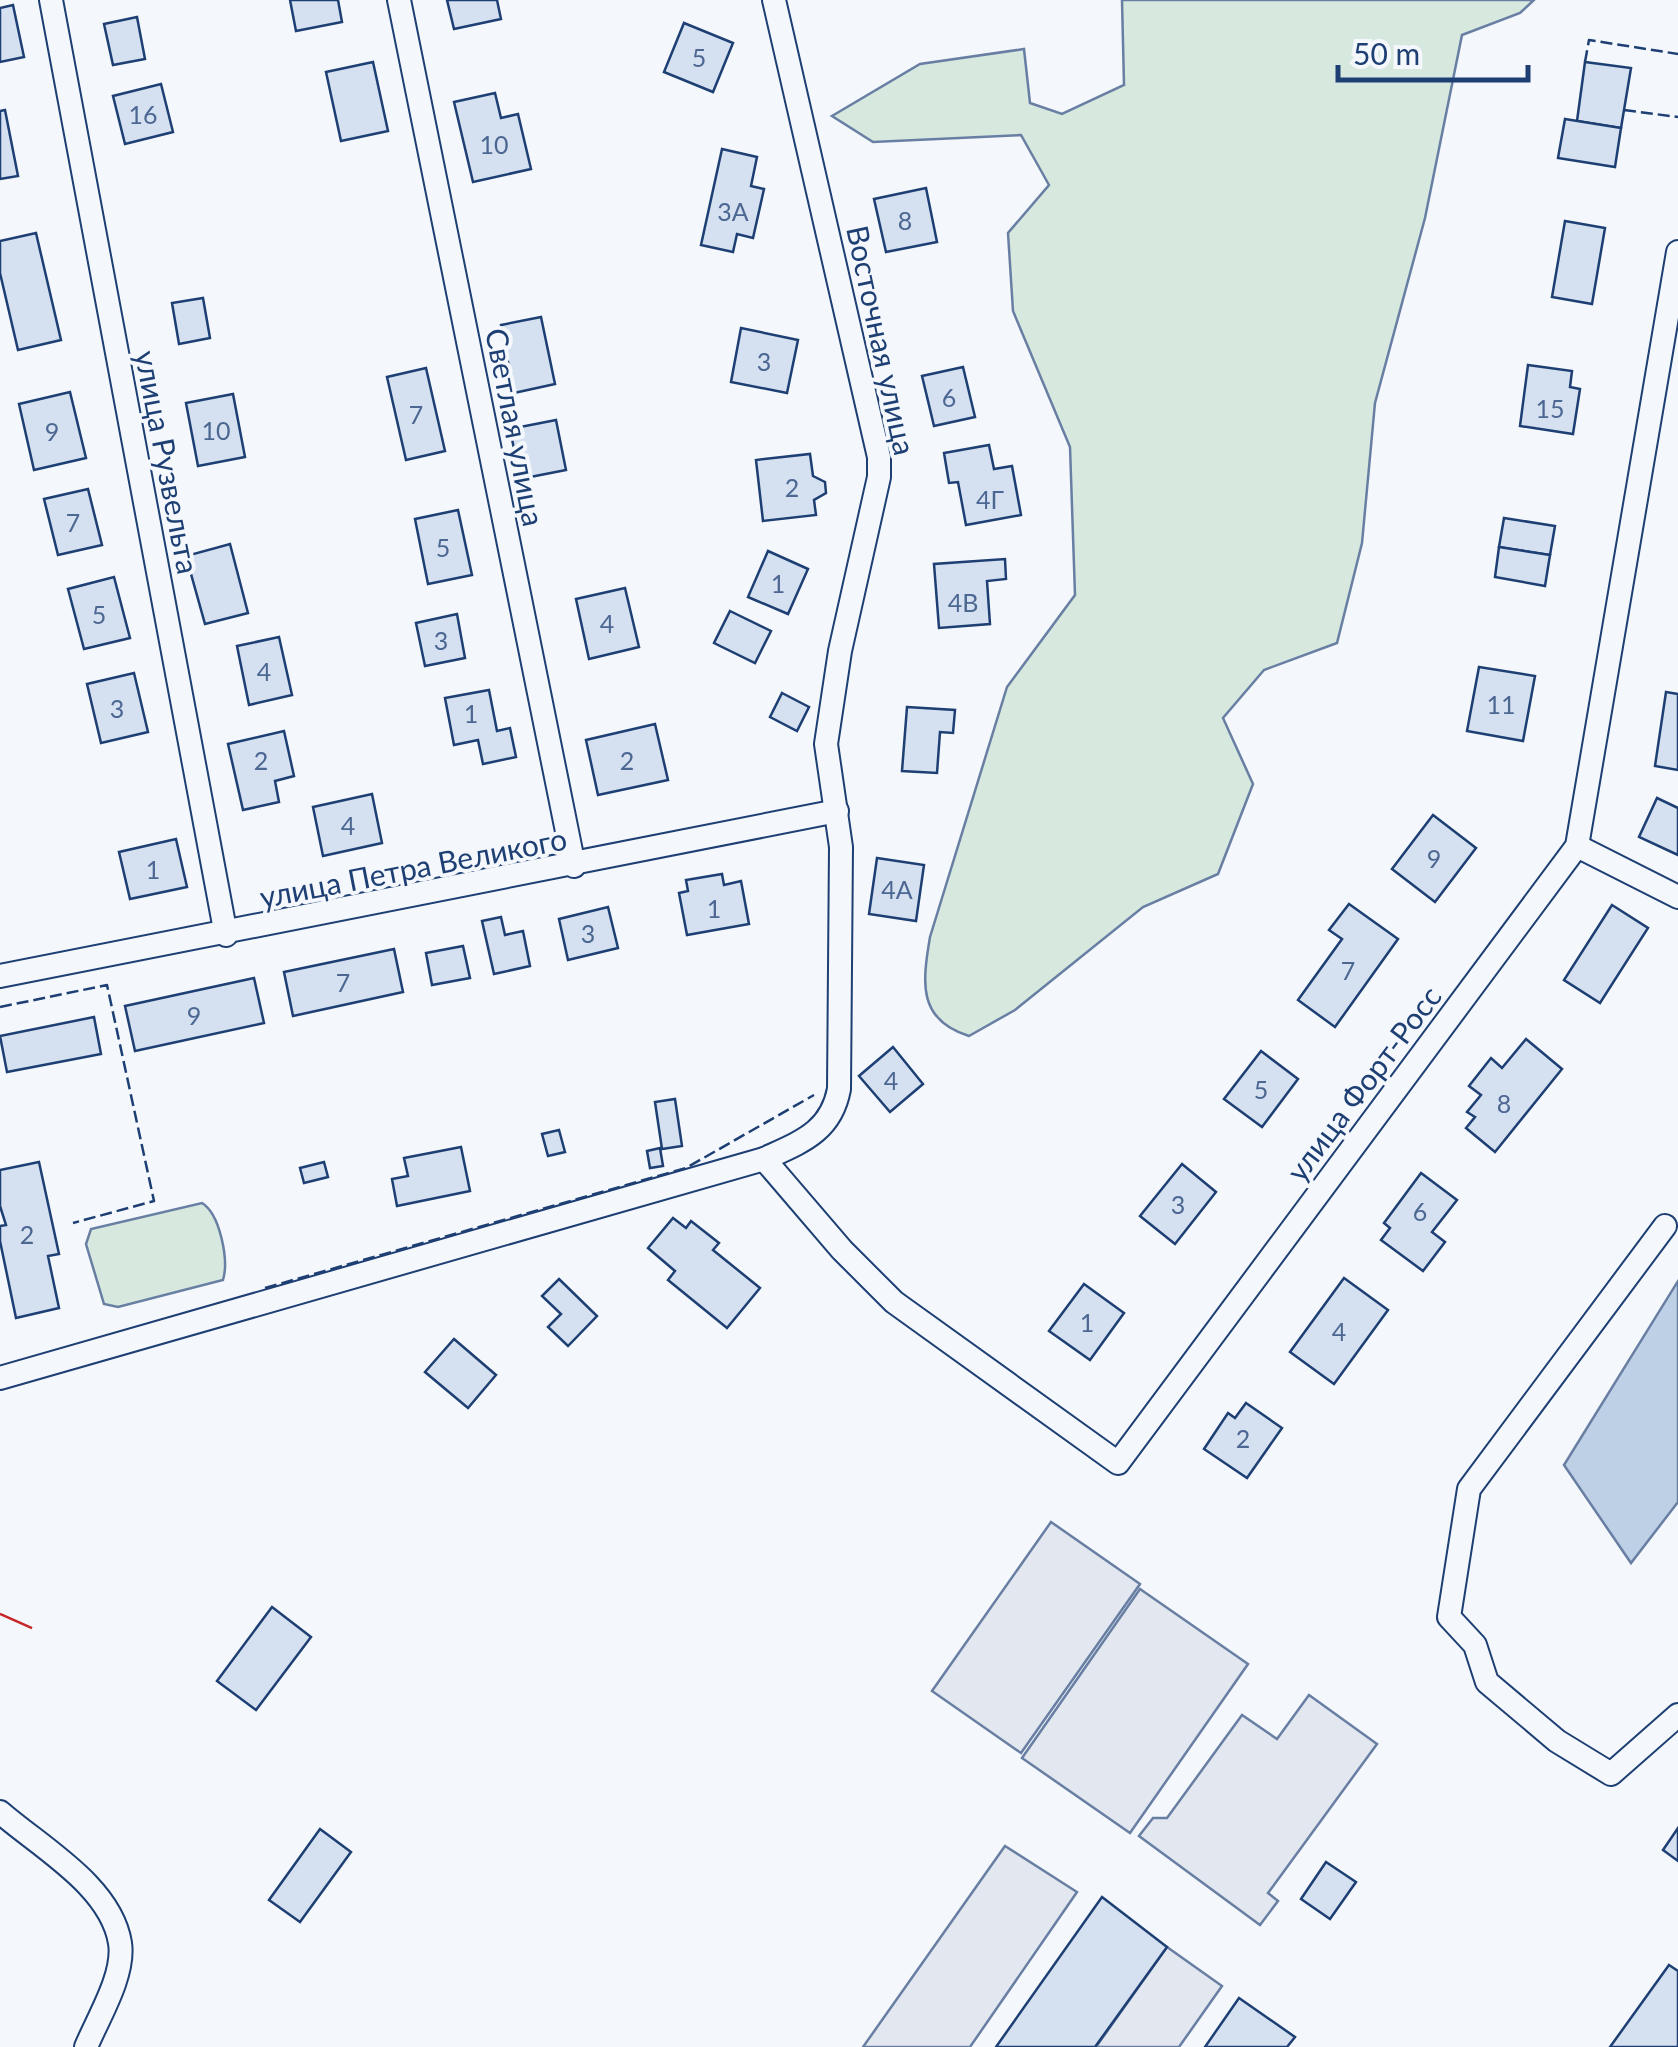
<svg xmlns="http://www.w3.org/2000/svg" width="1678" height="2047" viewBox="0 0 1678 2047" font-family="Lato,sans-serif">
<rect width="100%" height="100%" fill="#f4f7fb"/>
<!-- green -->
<g fill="#d7e8df" stroke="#687fa3" stroke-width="2.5">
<path d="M1122 0H1534L1520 13 1462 35 1425 218 1375 403 1362 543 1337 643 1264 670 1223 718 1253 784 1218 874 1143 907 1015 1010 969 1036C918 1020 922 984 930 937L1007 687 1075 595 1070 447 1013 311 1008 233 1049 185 1021 135 873 142 832 116 920 64 1024 49 1030 103 1062 114 1124 85Z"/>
<path d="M202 1203C220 1214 229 1260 223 1280L118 1307 104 1304 86 1244 91 1229Z"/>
</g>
<!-- parking -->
<g fill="#e3e8f0" stroke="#687fa3" stroke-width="2.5">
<path d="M1051 1522 1140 1584 1021 1753 932 1691Z"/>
<path d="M1140 1589 1248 1664 1130 1833 1022 1758Z"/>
<path d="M1309 1695 1377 1744 1268 1893 1278 1901 1260 1925 1139 1836 1153 1818H1167L1242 1715 1277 1739Z"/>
<path d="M1005 1846 1077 1892 970 2047H863Z"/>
<path d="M1167 1947 1222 1986 1179 2047H1096Z"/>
</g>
<!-- water -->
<path fill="#bed0e5" stroke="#687fa3" stroke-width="2.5" d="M1678 1281V1502L1631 1563 1564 1465Z"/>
<!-- building -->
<g fill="#d5e0f0" stroke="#1d3f73" stroke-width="2.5">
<path d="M290 0H338L342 22 296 31Z"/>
<path d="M447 0H497L501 19 454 29Z"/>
<path d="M13 5 24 57 0 62V8Z"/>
<path d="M137 17 145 59 113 65 104 24Z"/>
<path d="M684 23 733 43 713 92 664 72Z"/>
<path d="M373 62 388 131 341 141 326 72Z"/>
<path d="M1585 62 1631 68 1621 128 1577 121Z"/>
<path d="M161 84 173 132 125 144 113 96Z"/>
<path d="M495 93 501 118 518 114 531 169 473 182 454 102Z"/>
<path d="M5 110 18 176 0 179V111Z"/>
<path d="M1565 119 1621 128 1615 167 1558 158Z"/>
<path d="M722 149 757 157 751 186 764 189 753 238 737 234 733 252 701 245Z"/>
<path d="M926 188 937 242 886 252 874 199Z"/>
<path d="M1565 221 1605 228 1592 304 1552 297Z"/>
<path d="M36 233 61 340 18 350 0 273V241Z"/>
<path d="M203 298 210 338 179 344 172 303Z"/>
<path d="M541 317 555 384 514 393 501 325Z"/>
<path d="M741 328 798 340 787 393 731 382Z"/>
<path d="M1528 365 1572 371 1570 387 1580 389 1573 434 1520 426Z"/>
<path d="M963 367 975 417 934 426 922 376Z"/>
<path d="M426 368 445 451 406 460 387 377Z"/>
<path d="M70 392 86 458 34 470 19 404Z"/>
<path d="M233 394 245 457 198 466 186 403Z"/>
<path d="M556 420 566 470 520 479 510 429Z"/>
<path d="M989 445 994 469 1012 466 1021 515 966 525 958 482 949 483 944 453Z"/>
<path d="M810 454 813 476 825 482 826 493 814 500 816 515 763 521 756 460Z"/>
<path d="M88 489 102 545 58 555 44 499Z"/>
<path d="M458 510 472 575 428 584 415 519Z"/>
<path d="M1504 518 1555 526 1550 555 1499 547Z"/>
<path d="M230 544 248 613 205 624 186 556Z"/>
<path d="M1499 547 1550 555 1545 586 1495 577Z"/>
<path d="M768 551 808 569 788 614 748 597Z"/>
<path d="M1005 559 1006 579 987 581 990 624 939 628 934 564Z"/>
<path d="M114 577 130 638 84 649 68 589Z"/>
<path d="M625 588 639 647 589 659 576 599Z"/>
<path d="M730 611 771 631 755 663 714 643Z"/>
<path d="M457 614 465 658 425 666 416 623Z"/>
<path d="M279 637 292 695 249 705 237 646Z"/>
<path d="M1479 667 1535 676 1523 741 1467 731Z"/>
<path d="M134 673 148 732 101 743 87 684Z"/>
<path d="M489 690 497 731 510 728 516 757 483 764 478 740 454 745 445 698Z"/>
<path d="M1666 692 1678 694V770L1655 766Z"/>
<path d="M782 693 809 707 797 731 770 717Z"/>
<path d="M907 707 955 710 953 733 940 732 937 773 902 771Z"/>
<path d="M655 724 668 780 598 795 586 740Z"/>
<path d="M284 731 294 776 275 781 279 802 243 810 228 744Z"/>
<path d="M372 794 382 843 323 856 313 807Z"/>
<path d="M1657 798 1678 808V855L1639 837Z"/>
<path d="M1433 815 1476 848 1435 902 1392 869Z"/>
<path d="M176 839 187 887 130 899 119 852Z"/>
<path d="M877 858 924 865 916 921 869 914Z"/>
<path d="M722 874 724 885 741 881 749 924 687 935 679 893 688 891 686 880Z"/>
<path d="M1349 904 1398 939 1335 1027 1298 1000 1342 939 1329 930Z"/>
<path d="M1612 905 1648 928 1600 1003 1564 980Z"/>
<path d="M608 907 618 948 568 960 559 919Z"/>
<path d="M501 917 505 935 523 931 530 966 494 974 482 921Z"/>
<path d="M463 946 470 978 432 985 426 953Z"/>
<path d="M394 949 403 992 293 1016 284 972Z"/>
<path d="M254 978 264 1023 135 1051 125 1006Z"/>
<path d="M94 1017 101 1054 7 1072 0 1036Z"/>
<path d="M1526 1039 1562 1069 1495 1152 1466 1128 1475 1117 1467 1112 1481 1095 1469 1086 1491 1058 1502 1068Z"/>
<path d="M893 1047 923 1084 890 1112 859 1076Z"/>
<path d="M1261 1051 1298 1079 1262 1127 1224 1099Z"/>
<path d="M675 1099 682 1146 662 1149 655 1102Z"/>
<path d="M559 1130 565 1152 548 1156 542 1134Z"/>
<path d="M461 1147 470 1191 397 1206 392 1179 408 1176 404 1158Z"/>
<path d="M660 1148 663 1166 650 1168 647 1151Z"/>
<path d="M39 1162 59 1254 48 1256 59 1308 16 1318 0 1241V1226L6 1225 0 1206V1170Z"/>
<path d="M324 1162 328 1177 304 1183 300 1168Z"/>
<path d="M1182 1164 1216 1192 1175 1244 1140 1216Z"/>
<path d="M1421 1173 1457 1200 1432 1232 1445 1242 1423 1271 1381 1240 1390 1228 1384 1223Z"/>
<path d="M673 1218 686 1228 691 1221 719 1243 713 1250 760 1288 727 1328 668 1280 675 1271 648 1248Z"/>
<path d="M1344 1278 1388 1310 1334 1384 1290 1352Z"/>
<path d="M559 1279 597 1316 568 1346 548 1327 561 1314 542 1296Z"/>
<path d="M1084 1284 1124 1313 1090 1360 1049 1331Z"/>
<path d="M454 1339 496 1375 468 1408 425 1372Z"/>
<path d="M1246 1403 1282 1428 1247 1478 1204 1449 1228 1413 1235 1418Z"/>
<path d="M272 1607 311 1637 256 1710 217 1681Z"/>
<path d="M1678 1828V1861L1663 1850Z"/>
<path d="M320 1829 351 1852 300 1922 269 1900Z"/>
<path d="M1326 1862 1356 1882 1330 1919 1301 1899Z"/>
<path d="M1102 1897 1167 1947 1095 2047H996Z"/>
<path d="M1669 1965 1678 1971V2047H1610Z"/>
<path d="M1239 1998 1295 2037 1287 2047H1205Z"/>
</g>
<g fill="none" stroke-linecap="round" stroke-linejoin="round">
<defs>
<g id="minor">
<path d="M51 0 226 935"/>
<path d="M399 0 574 866"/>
<path d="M1577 846 1678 897"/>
<path d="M0 976 837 811"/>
<path d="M764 1159 842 1250 894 1302 1118 1463 1577 846 1678 252"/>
<path d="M1665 1226 1469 1489 1449 1617 1475 1645 1487 1682 1557 1741 1611 1774 1678 1715"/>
<path d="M0 1378 764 1159C801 1142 831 1132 839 1089L841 847 826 744 840 651 879 477V457L774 0"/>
<path d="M0 1812C40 1847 111 1886 120 1943 125 1975 98 2018 86 2047"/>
</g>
</defs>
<!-- minor casing -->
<use href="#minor" stroke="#1d3f73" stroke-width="26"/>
<!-- minor -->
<use href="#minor" stroke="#f4f7fb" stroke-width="22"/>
<!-- fence -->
<g stroke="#1d3f73" stroke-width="2.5" stroke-dasharray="12 5" stroke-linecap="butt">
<path d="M1585 62 1589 40 1678 54"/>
<path d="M1624 110 1678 117"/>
<path d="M0 1007 107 985 154 1201 73 1223"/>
<path d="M265 1288 686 1168 814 1095"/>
</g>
<!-- power -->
<path stroke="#c62828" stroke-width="2.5" stroke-dasharray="35 8 5 8" stroke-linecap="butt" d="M0 1614 34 1629"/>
</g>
<g text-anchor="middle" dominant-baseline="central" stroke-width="8" stroke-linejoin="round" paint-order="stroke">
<!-- number labels -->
<g font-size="25" fill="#4b6792">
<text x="699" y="57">5</text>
<text x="143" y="114">16</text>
<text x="494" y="144">10</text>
<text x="733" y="211">3А</text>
<text x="905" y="220">8</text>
<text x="764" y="361">3</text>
<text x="949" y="397">6</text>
<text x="1550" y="408">15</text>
<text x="416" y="414">7</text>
<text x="216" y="430">10</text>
<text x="52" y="431">9</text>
<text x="792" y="487">2</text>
<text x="990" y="499">4Г</text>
<text x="73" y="522">7</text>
<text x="443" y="547">5</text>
<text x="778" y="583">1</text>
<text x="963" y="602">4В</text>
<text x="99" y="614">5</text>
<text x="607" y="623">4</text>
<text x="441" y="640">3</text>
<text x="264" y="671">4</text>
<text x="1501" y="704">11</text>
<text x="117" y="708">3</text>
<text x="471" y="713">1</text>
<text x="261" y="760">2</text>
<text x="627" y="760">2</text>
<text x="348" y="825">4</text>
<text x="1434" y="858">9</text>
<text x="153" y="869">1</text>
<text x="897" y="889">4А</text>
<text x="714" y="908">1</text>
<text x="588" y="933">3</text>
<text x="1348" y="970">7</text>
<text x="343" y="982">7</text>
<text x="194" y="1015">9</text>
<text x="891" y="1080">4</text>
<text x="1261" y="1089">5</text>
<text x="1504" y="1103">8</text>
<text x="1178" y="1204">3</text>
<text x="1420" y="1211">6</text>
<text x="27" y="1234">2</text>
<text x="1087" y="1322">1</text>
<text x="1339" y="1331">4</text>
<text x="1243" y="1438">2</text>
</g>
<!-- street labels -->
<g font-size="30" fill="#1d3f73" stroke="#f4f7fb">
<text transform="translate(882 340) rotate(78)">Восточная улица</text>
<text transform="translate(516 427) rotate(79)">Светлая улица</text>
<text transform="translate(168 462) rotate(79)">улица Рузвельта</text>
<text transform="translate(413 867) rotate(-11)">улица Петра Великого</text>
<text transform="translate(1363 1083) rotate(-53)">улица Форт-Росс</text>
</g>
</g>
<!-- scale -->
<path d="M1338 65v15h190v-15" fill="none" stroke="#1d3f73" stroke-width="5"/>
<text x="1353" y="65" font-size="30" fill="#1d3f73" stroke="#f4f7fb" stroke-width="8" paint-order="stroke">50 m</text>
</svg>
